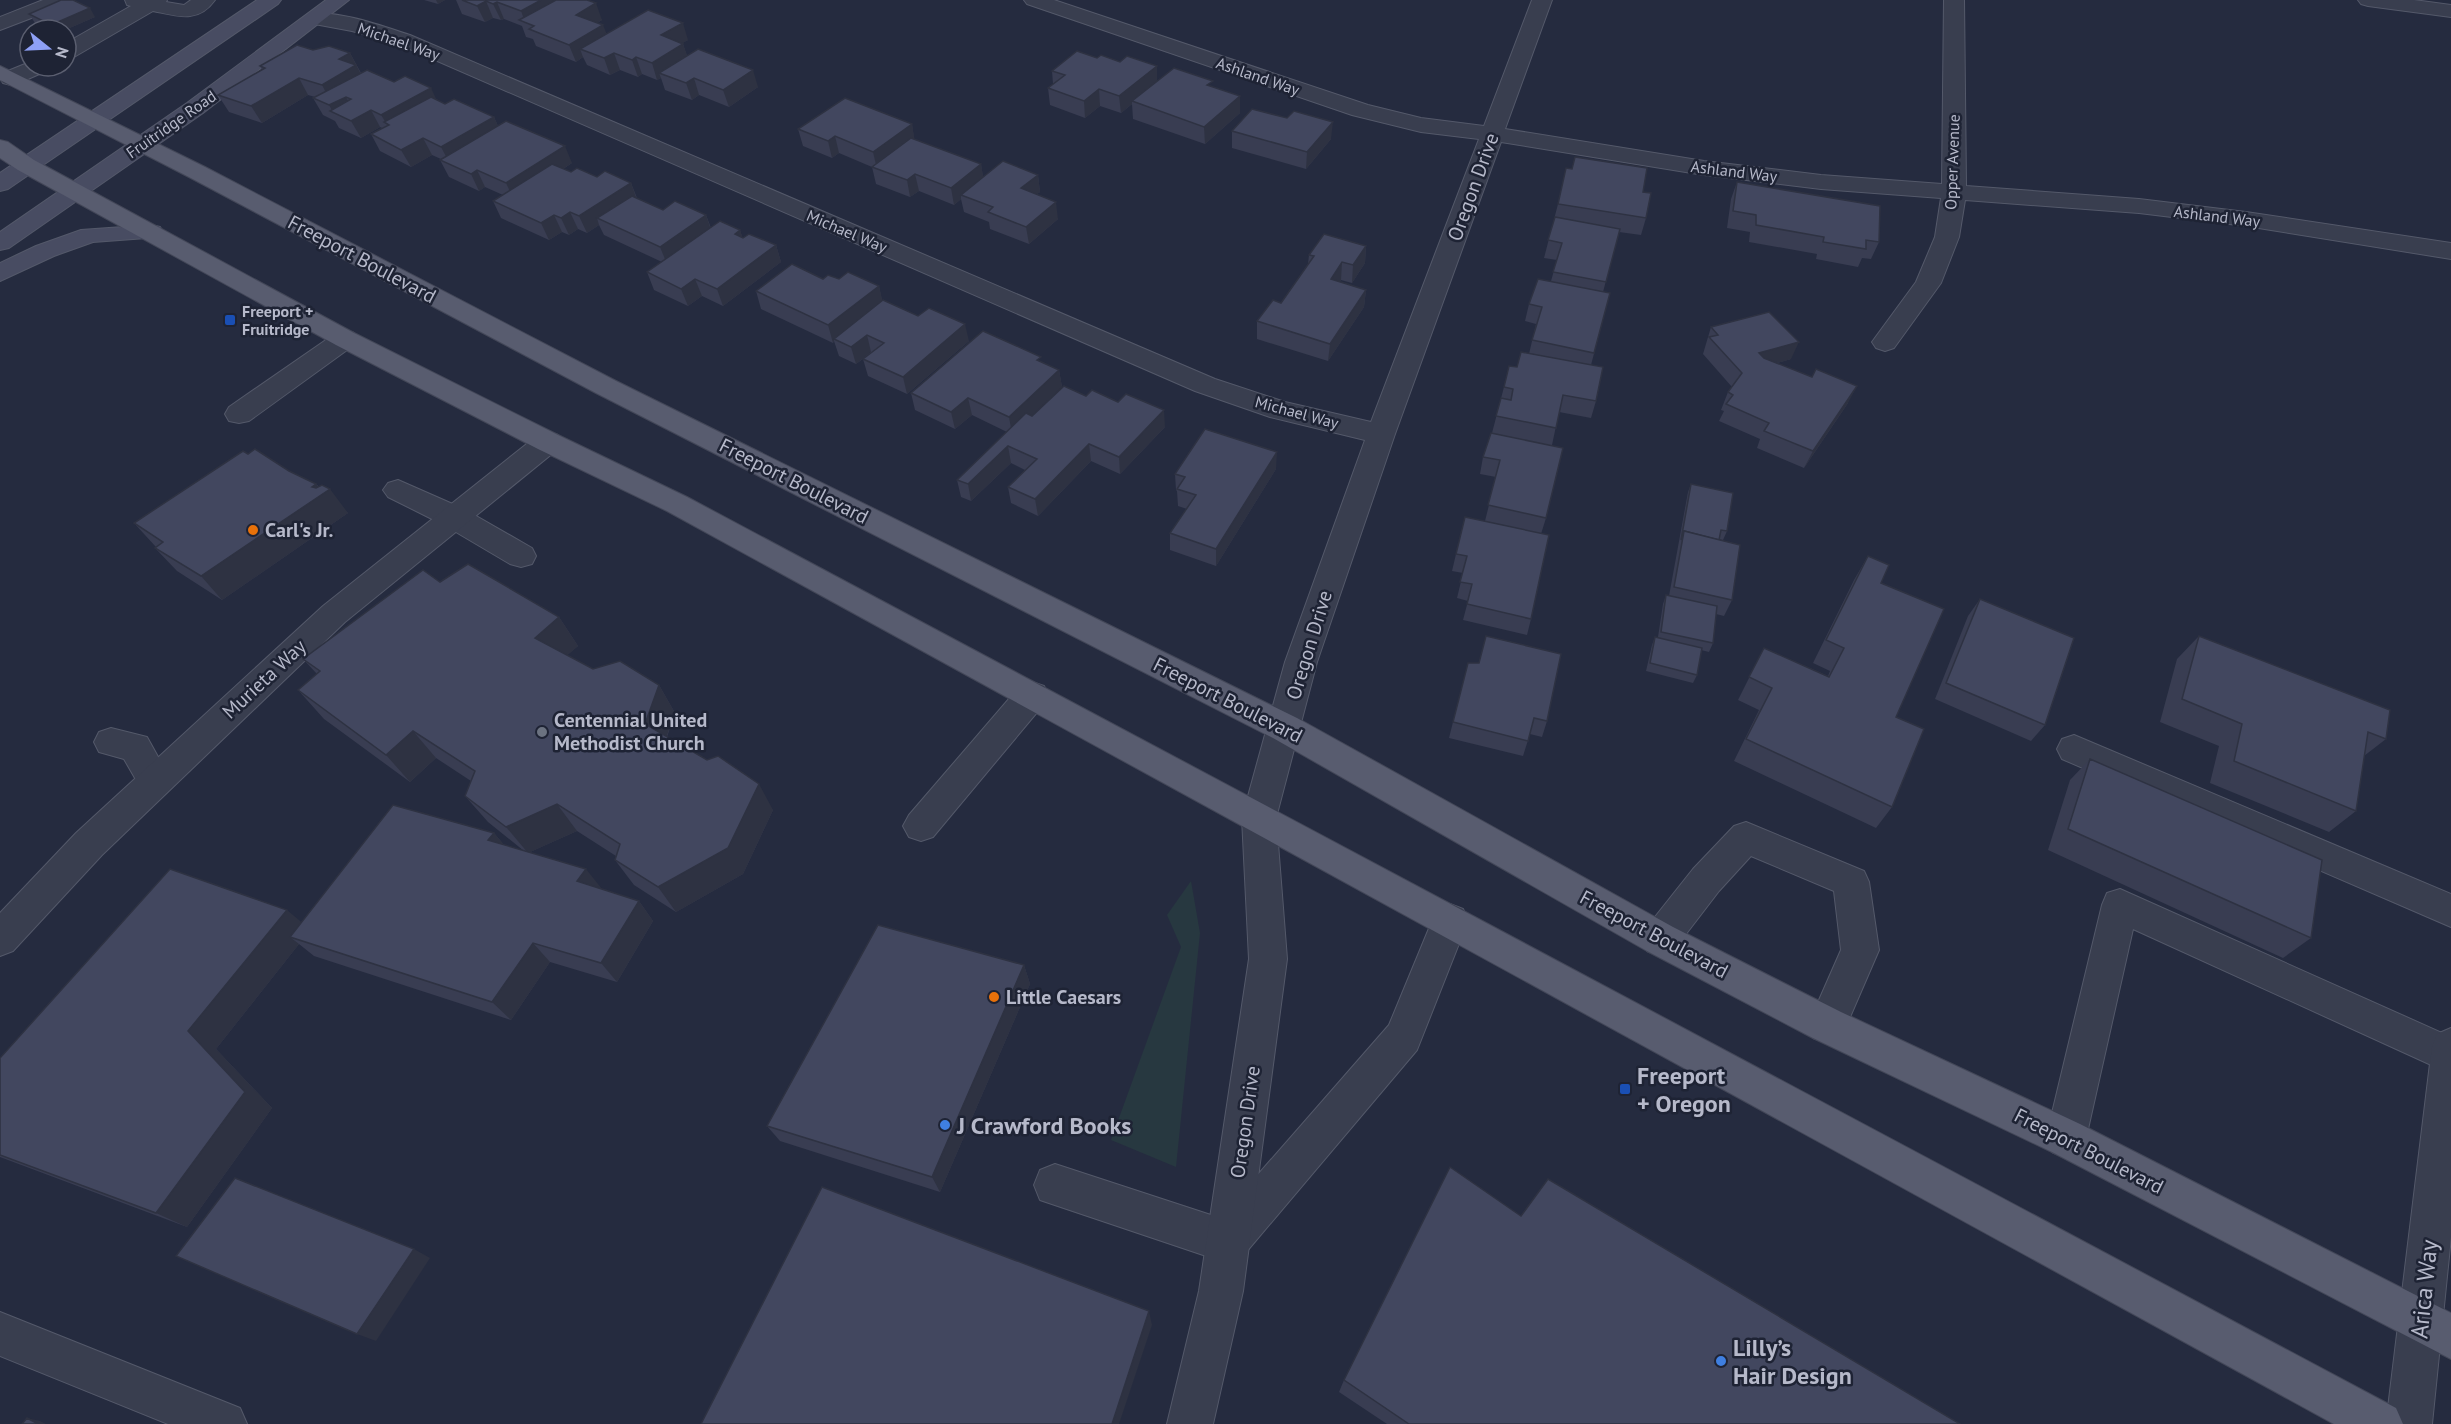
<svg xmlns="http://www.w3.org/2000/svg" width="2451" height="1424" viewBox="0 0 2451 1424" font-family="'PT Sans',sans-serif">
<rect width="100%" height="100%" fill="#252b3f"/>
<!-- green -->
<path fill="#273840" d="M1191 881 1200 933 1176 1167 1111 1140 1181 947 1167 915Z"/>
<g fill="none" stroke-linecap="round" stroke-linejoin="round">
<defs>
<g id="service">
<path d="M43 0H71L68 4 0 30V17Z"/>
<path d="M125 0H167L166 2 184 5 191 0H215C198 24 177 16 153 11L74 57 66 58V43L131 6 127 5Z"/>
<path d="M30 62V66H49L46 71 19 83 11 85 3 83 0 78 3 73Z"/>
<path d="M345 330 354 333 358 339 354 345 249 421 239 423 229 421 225 414 229 407 336 333Z"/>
<path d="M398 480 464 509 532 548 536 556 532 564 521 567 510 564 444 525 388 497 383 490 388 483Z"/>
<path d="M1032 682 1044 686 1048 695 1044 704 933 837 921 841 909 837 903 826 909 815 1020 686Z"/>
<path d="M111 728 147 737 172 782 167 792 155 796 143 792 124 759 99 752 94 742 99 732Z"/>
<path d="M2074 735 2451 894V927L2062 759 2057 749 2062 739Z"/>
<path d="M1746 822 1864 871 1869 882 1879 950 1841 1038 1827 1043 1813 1038 1808 1025 1841 950 1834 891 1751 856 1719 891 1673 951 1660 956 1647 951 1641 939 1647 927 1693 869 1734 826Z"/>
<path d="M2120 889 2451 1037V1074L2133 929 2086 1138 2080 1152 2066 1158 2052 1152 2046 1138 2102 905 2107 893Z"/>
<path d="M1450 904 1463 909 1468 921 1417 1050 1242 1257 1227 1263 1040 1200 1034 1185 1040 1170 1055 1164 1220 1218 1389 1025 1437 909Z"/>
<path d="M0 1312 240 1408 247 1424H168L0 1356Z"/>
</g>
<g id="minor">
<path d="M1024 0H1054L1368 105 1421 118 1484 126 1532 0H1552L1505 129 1704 161 1821 175 1942 184 1944 0H1964L1966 186 2139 199 2246 212 2451 243V259L2246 226 2139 213 1965 200 1959 237 1941 283 1894 348 1885 351 1876 348 1872 342 1916 282 1935 237 1941 198 1821 189 1704 175 1501 142 1395 434 1317 662 1276 818 1287 959 1243 1291 1213 1424H1167L1199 1291 1249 959 1242 818 1285 662 1365 440 1270 417 1195 391 396 43 352 31 309 23 306 19 309 15C333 8 385 27 410 35L1215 379 1285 402 1371 422 1479 139 1421 132 1352 115 1027 4Z"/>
<path d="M2358 0H2414L2451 5V17L2368 6 2361 4Z"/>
<path d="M548 432 558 435 562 442 558 449 345 622 102 855 13 951 0 956V913L76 833 323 606 538 435Z"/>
<path d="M2451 1028V1237L2432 1424H2386L2432 1047 2437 1034Z"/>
</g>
<g id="secondary">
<path d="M257 0H281L278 4 8 189 0 191V173Z"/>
<path d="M326 0H349L203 113 9 248 0 250V232L187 103Z"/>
<path d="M151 225 160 227 163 232 160 237 93 242 54 256 0 281V263L36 246 81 230Z"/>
</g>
<g id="primary">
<path d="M0 66 205 167 616 381 1297 718 1673 927 1841 1012 2080 1124 2451 1313V1359L2052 1152 1813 1038 1647 951 1273 738 596 393 189 177 0 80Z"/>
<path d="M0 140 8 142 34 160 354 333 558 435 687 497 2396 1408 2403 1424H2334L667 511 538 449 336 345 18 170 0 158Z"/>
</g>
</defs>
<!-- service casing -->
<use href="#service" stroke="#54596a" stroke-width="2"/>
<!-- minor casing -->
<use href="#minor" stroke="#54596a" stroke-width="2"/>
<!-- secondary casing -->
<use href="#secondary" stroke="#54596a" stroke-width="2"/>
<!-- primary casing -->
<use href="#primary" stroke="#434758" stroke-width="2"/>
<!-- service -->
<use href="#service" fill="#393e4f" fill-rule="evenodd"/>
<!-- minor -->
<use href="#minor" fill="#393e4f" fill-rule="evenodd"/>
<!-- secondary -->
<use href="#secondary" fill="#484c62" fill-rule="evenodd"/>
<!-- primary -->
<use href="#primary" fill="#585c6f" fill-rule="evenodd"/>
</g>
<!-- wall -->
<g fill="#393d52">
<path d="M424 0H445L438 4Z"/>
<path d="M456 0H587L602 20 597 23 606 33 688 40 682 43 683 44 687 56 758 87 729 107 699 95 692 100 665 90 661 78 657 80 642 74 638 77 620 70 610 75 587 65 583 57 576 62 536 46 533 39 526 37 522 26 504 19 501 20 493 18 485 22 462 14Z"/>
<path d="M29 14 95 17 65 30H50L35 23Z"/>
<path d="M313 50 350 53 361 73 437 100 445 104 494 117 498 126 572 163 563 169 571 172 631 183 637 198 663 210 706 215 711 228 740 230 742 237 776 245 781 262 723 306 702 296 688 306 654 290 647 272 662 262 604 235 599 225 587 233 578 229 569 235 562 232 549 240 501 218 493 201 503 195 485 187 479 191 449 177 440 160 441 159 432 155 411 167 380 151 371 134 382 128 380 127 361 138 339 128 335 121 323 115 313 98 315 97 308 95 262 123 229 112 218 95 262 70 260 66Z"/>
<path d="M1052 71 1213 87 1240 96V113L1205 144 1133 119 1132 104 1121 113 1100 106 1085 118 1050 105 1048 88 1053 84Z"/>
<path d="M1287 118 1331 139 1306 169 1232 148V131Z"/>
<path d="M912 124 914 139 981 164 983 177 1038 175 1040 192 1037 194 1058 219 1029 244 990 229 989 222 964 212 961 199 954 205 919 191 910 197 876 184 872 167 839 153 832 158 803 146 798 129Z"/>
<path d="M1737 182 1879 242 1871 259 1862 258 1858 267 1816 259 1817 254 1749 242 1750 232 1727 228 1731 199Z"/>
<path d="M1643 192 1646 218 1641 235 1619 232 1603 292 1610 293 1591 365 1596 401 1591 418 1559 412 1552 445 1546 518 1541 534 1531 619 1527 635 1463 620 1468 601 1457 598 1463 573 1452 571 1456 554 1485 521 1496 477 1480 474 1483 457 1492 433 1504 387 1517 367 1529 354 1536 324 1525 321 1529 304 1551 281 1557 260 1544 258 1558 204Z"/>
<path d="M1366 246 1365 263 1352 283 1341 280 1339 282 1366 290 1364 307 1328 361 1257 339V321L1281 303 1308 264 1309 255Z"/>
<path d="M823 279H839L879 286 882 301 969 341 907 394 868 376 863 359 872 352 856 364 839 356 834 341 833 343 761 309 756 291Z"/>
<path d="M1711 327 1791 359 1777 363 1848 403 1804 468 1757 448 1760 439 1719 421 1724 411 1721 410 1728 392 1732 387 1703 354Z"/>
<path d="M1042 362 1059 370 1062 387 1031 416H1032L1086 396 1165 427 1120 474 1091 461 1038 516 1011 503 1008 487 1025 470 1011 463 971 501 961 497 957 480 1007 432 972 415 955 429 915 410 911 393Z"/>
<path d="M248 454 289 471 316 484 348 513 222 600 177 571 155 548 156 547 134 523Z"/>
<path d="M1276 469 1216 566 1170 550V533L1187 509 1178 506 1177 491 1176 490 1175 474Z"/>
<path d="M1691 484 1727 531 1723 540 1719 539 1732 600 1724 616 1716 614 1713 643 1709 652 1701 650 1697 675 1693 683 1646 671 1652 645 1655 637H1658L1663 604 1666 595 1669 596 1688 492Z"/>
<path d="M1868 556 1881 583 1896 717 1892 807 1876 828 1734 761 1759 710 1738 700 1764 648 1828 676 1830 671 1813 663 1854 580Z"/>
<path d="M440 582 559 617 578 646 567 655 593 669 659 685 675 713 667 737 773 810 743 874 676 912 634 885 615 860 616 856 577 831 530 852 602 889 639 901 653 921 617 982 550 962 511 1020 314 956 299 944 216 1049 272 1108 187 1227 0 1157V1058L301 922 494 833 504 845 524 851 488 822 465 796 471 781 436 758 410 782 324 719 298 690 317 674 303 659Z"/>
<path d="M1980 599 2045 725 2031 741 1935 699 1968 616Z"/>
<path d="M2199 636 2386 739 2364 756 2356 811 2329 832 2210 783 2219 746 2160 722 2177 659Z"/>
<path d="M1479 663 1547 721 1542 737 1530 734 1523 756 1449 738 1453 722Z"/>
<path d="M2090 759 2311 938 2283 958 2048 850 2070 780Z"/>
<path d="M1024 965 1030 984 940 1192 780 1141 767 1126Z"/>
<path d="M1521 1216 1960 1424H1387L1339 1392 1344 1380Z"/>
</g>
<!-- shaded-wall -->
<g fill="#2e3242">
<path d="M436 0H445L438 4Z"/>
<path d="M541 0H559L525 22 521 11Z"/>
<path d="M486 1 493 18 485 22 477 6Z"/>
<path d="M497 2 504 19 501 20 493 4Z"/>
<path d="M596 3 602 20 582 32 576 15Z"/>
<path d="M90 8 95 17 65 30H55L51 25Z"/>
<path d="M683 23 688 40 667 52 661 35Z"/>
<path d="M603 25 610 42 580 49 583 57 576 62 569 45Z"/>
<path d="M683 44 689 61 659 73 661 78 657 80 652 63Z"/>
<path d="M350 53 365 82 331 102 322 85 339 59Z"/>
<path d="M614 53 620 70 610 75 604 58Z"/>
<path d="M636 57 642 74 638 77 632 60Z"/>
<path d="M1157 66V83L1132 101V104L1121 113 1119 96Z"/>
<path d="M753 70 758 87 729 107 723 90Z"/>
<path d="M299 78 308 95 262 123 251 106Z"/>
<path d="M694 78 699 95 692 100 686 83Z"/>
<path d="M431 88 439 105 389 125 386 123 381 115Z"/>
<path d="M1099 89 1100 106 1085 118 1084 101Z"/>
<path d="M1240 96V113L1205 144 1204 127Z"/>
<path d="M346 97 355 114 333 112 329 105Z"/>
<path d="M371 110 380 127 361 138 351 121Z"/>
<path d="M494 117 502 135 450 164 441 147Z"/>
<path d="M1333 122 1331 139 1306 169 1307 152Z"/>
<path d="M912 124 915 142 877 169 873 152Z"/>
<path d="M835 136 839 153 832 158 828 141Z"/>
<path d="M423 138 432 155 411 167 401 150Z"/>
<path d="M565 146 572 163 514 200 506 183Z"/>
<path d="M981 164 984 182 961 195V199L954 205 951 188Z"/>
<path d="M477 170 485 187 479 191 471 174Z"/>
<path d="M915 174 919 191 910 197 907 180Z"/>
<path d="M1038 175 1040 192 1023 205 1021 188Z"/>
<path d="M631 183 637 200 597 218 599 225 587 233 579 216Z"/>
<path d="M1056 202 1058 219 1029 244 1026 227Z"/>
<path d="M570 212 578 229 569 235 561 218Z"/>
<path d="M554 215 562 232 549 240 541 223Z"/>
<path d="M706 215 712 233 667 264 660 247Z"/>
<path d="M740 230 746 247 735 234Z"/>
<path d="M776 245 781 262 723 306 717 289Z"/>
<path d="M1366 246 1365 263 1352 283 1353 265Z"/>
<path d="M1342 262 1341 280 1329 297 1331 279Z"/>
<path d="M695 279 702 296 688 306 681 289Z"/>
<path d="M879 286 883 303 834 339V341L833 343 828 325Z"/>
<path d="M1366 290 1364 307 1328 361 1330 344Z"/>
<path d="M965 324 969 341 907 394 903 377Z"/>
<path d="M867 335 871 352 856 364 851 347Z"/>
<path d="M1799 342 1791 359 1752 370 1759 353Z"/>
<path d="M1059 370 1062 387 1012 434 1009 417Z"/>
<path d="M1857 386 1848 403 1804 468 1813 451Z"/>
<path d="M968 398 972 415 955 429 951 412Z"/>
<path d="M1164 410 1165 427 1120 474 1119 457Z"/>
<path d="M1089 444 1091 461 1038 516 1035 499Z"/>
<path d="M1008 446 1011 463 971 501 968 484Z"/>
<path d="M1277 452 1276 469 1216 566V549Z"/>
<path d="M316 484 323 493 330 489 348 513 222 600 201 576Z"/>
<path d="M559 617 578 646 554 667 535 638Z"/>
<path d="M659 685 675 713 661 752 645 724Z"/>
<path d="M413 731 436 758 410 782 386 755Z"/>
<path d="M759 784 773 810 743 874 676 912 658 887Z"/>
<path d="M557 804 577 831 528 853 506 827Z"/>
<path d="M494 833 512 854 488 840Z"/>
<path d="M586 869 602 889 577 881Z"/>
<path d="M639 901 653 921 617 982 601 963Z"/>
<path d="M287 910 311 930 290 937 299 944 216 1049 272 1108 187 1227 156 1213 188 1031Z"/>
<path d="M533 943 550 962 511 1020 492 1002Z"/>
<path d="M1024 965 1030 984 940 1192 932 1177Z"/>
<path d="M414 1249 430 1258 376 1341 357 1334Z"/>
<path d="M1149 1311 1152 1325 1119 1424H1112Z"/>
<path d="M27 1418 40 1421 46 1424H38Z"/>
</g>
<!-- building -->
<g fill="#42475f" stroke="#2e3242" stroke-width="1.5">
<path d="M61 0H73L90 8 51 25 29 14Z"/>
<path d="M462 0H541L521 11 497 2 493 4 486 1 477 6Z"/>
<path d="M556 0H587L596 3 576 15 603 25 569 45 529 29 534 26 519 20Z"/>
<path d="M648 10 683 23 661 35 683 44 652 63 636 57 632 60 614 53 604 58 580 49Z"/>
<path d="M297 45 313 50 329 46 350 53 339 59 356 65 322 85 299 78 251 106 218 95 265 68 260 66Z"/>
<path d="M698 49 753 70 723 90 694 78 686 83 659 73Z"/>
<path d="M1077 51 1097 58 1101 55 1120 62 1127 56 1157 66 1119 96 1099 89 1084 101 1048 88 1065 75 1052 71Z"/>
<path d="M1174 68 1213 81 1207 85 1240 96 1204 127 1132 101Z"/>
<path d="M367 70 394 82 405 76 431 88 381 115 371 110 351 121 330 111 351 99 346 97 329 105 313 98Z"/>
<path d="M431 97 445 104 454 99 494 117 441 147 423 138 401 150 371 134 389 125 384 122Z"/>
<path d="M845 98 912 124 873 152 835 136 828 141 798 129Z"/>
<path d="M1252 109 1287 118 1294 111 1333 122 1307 152 1232 131Z"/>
<path d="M506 121 565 146 506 183 477 170 471 174 440 160Z"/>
<path d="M911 138 981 164 951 188 915 174 907 180 872 167Z"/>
<path d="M1575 157 1647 168 1643 192 1651 193 1646 218 1558 204 1566 168 1572 169Z"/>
<path d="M1003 161 1038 175 1021 188 1056 202 1026 227 988 212 993 207 961 195Z"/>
<path d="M552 164 571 172 577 168 597 177 605 171 631 183 579 216 570 212 561 218 554 215 541 223 493 201Z"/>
<path d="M1737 182 1880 206 1879 242 1866 240V249L1823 242 1824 237 1756 225V215L1733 211Z"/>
<path d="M632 196 663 210 675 201 706 215 660 247 597 218Z"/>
<path d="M1555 217 1620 229 1606 282 1553 272 1562 243 1548 240Z"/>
<path d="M720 221 740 230 735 234 743 238 749 234 776 245 717 289 695 279 681 289 647 272Z"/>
<path d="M1324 234 1366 246 1353 265 1342 262 1331 279 1366 290 1330 344 1257 321 1273 300 1281 303 1314 256 1309 255Z"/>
<path d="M792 264 823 279 828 275 839 279 848 272 879 286 828 325 756 291Z"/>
<path d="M1538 279 1610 293 1594 353 1532 340 1542 307 1529 304Z"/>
<path d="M883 300 918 316 929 308 965 324 903 377 863 359 884 343 867 335 851 347 834 339Z"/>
<path d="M1769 312 1799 342 1759 353 1764 358 1812 377 1816 369 1857 386 1813 451 1764 431 1769 423 1726 404 1733 395 1728 392 1742 373 1709 337 1718 335 1711 327Z"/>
<path d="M983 331 1041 357 1037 360 1059 370 1009 417 968 398 951 412 911 393Z"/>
<path d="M1521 352 1603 367 1596 401 1563 395 1556 428 1496 416 1501 398 1511 400 1513 389 1504 387 1509 366 1517 367Z"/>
<path d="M1064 386 1086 396 1092 390 1118 402 1126 394 1164 410 1119 457 1089 444 1035 499 1008 487 1037 459 1008 446 968 484 957 480 1026 413 1032 416Z"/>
<path d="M1205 429 1277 452 1216 549 1170 533 1196 495 1177 489 1185 477 1175 474Z"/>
<path d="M1491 433 1563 448 1546 518 1488 505 1500 460 1483 457Z"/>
<path d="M255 449 289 471 316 484 312 487 316 488 322 485 330 489 201 576 155 548 163 542 134 523 243 451 248 454Z"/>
<path d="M1691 484 1733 493 1727 531 1721 530 1719 540 1684 531 1681 540Z"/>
<path d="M1465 517 1549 535 1531 619 1467 604 1472 584 1460 582 1467 556 1456 554Z"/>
<path d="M1684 531 1740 545 1732 600 1674 587Z"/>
<path d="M1868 556 1889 565 1881 583 1944 609 1896 717 1924 729 1892 807 1746 739 1772 688 1749 677 1764 648 1829 677 1844 648 1826 640Z"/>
<path d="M468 564 559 617 535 638 593 669 620 661 659 685 645 724 707 760 718 756 759 784 728 848 658 887 615 860 620 844 557 804 506 827 465 796 475 771 413 731 386 755 298 690 320 671 303 659 423 570 440 582Z"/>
<path d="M1666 595 1717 606 1713 643 1661 632Z"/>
<path d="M1980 599 2074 638 2045 725 1946 683Z"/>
<path d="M1486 636 1561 654 1547 721 1534 718 1528 741 1453 722 1468 663H1479Z"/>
<path d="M2199 636 2390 710 2386 739 2368 732 2356 811 2234 761 2242 724 2182 699Z"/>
<path d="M1655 637 1702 648 1697 675 1650 663Z"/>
<path d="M2090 759 2322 860 2311 938 2068 829Z"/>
<path d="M393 805 494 833 488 840 586 869 577 881 639 901 601 963 533 943 492 1002 290 937Z"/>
<path d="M170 869 287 910 188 1031 245 1092 156 1213 0 1155V1058Z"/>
<path d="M878 925 1024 965 932 1177 767 1126Z"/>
<path d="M1450 1167 1521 1216 1548 1179 1960 1424H1409L1344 1380Z"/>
<path d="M235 1178 414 1249 357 1334 176 1256Z"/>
<path d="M822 1187 1149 1311 1112 1424H701Z"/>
<path d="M27 1418 38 1424H22Z"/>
</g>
<!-- markers -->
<g fill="#1a4fb4" stroke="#1e2334" stroke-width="2">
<rect x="224" y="314" width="12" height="12" rx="3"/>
<rect x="1619" y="1083" width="12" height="12" rx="3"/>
</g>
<g fill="#e8710a" stroke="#1e2334" stroke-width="2">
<circle cx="253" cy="530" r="6"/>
<circle cx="994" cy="997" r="6"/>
</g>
<circle fill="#6b7280" stroke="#1e2334" stroke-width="2" cx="542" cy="732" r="6"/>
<g fill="#3f7fe0" stroke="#1e2334" stroke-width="2">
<circle cx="945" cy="1125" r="6"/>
<circle cx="1721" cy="1361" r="6"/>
</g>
<g text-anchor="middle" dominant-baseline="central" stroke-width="5" stroke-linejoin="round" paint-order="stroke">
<!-- far-street labels -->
<g font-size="16" fill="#b6b9ca" stroke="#1e2334">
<text transform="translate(399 41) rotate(19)">Michael Way</text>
<text transform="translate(1258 76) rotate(19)">Ashland Way</text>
<text transform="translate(171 124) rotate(-35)">Fruitridge Road</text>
<text transform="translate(1952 162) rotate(-88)">Opper Avenue</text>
<text transform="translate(1734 171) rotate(7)">Ashland Way</text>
<text transform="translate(2217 216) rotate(7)">Ashland Way</text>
<text transform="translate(847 231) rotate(23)">Michael Way</text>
<text transform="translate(1297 412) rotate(15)">Michael Way</text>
</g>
<!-- far-poi labels -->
<g font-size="16" font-weight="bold" fill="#b6b9ca" stroke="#1e2334" text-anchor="start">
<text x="242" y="311">Freeport +<tspan x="242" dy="18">Fruitridge</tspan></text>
</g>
<!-- street labels -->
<g font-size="20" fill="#b6b9ca" stroke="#1e2334">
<text transform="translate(1473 187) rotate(-70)">Oregon Drive</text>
<text transform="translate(362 259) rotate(28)">Freeport Boulevard</text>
<text transform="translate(794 481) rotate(27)">Freeport Boulevard</text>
<text transform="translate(1309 645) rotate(-73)">Oregon Drive</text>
<text transform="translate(264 679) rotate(-43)">Murieta Way</text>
<text transform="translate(1228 700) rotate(27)">Freeport Boulevard</text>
<text transform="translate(1654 934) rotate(28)">Freeport Boulevard</text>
<text transform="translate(1245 1122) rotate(-82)">Oregon Drive</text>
<text transform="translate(2089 1151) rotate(27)">Freeport Boulevard</text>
</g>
<!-- poi labels -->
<g font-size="20" font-weight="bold" fill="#b6b9ca" stroke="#1e2334" text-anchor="start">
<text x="265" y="530">Carl's Jr.</text>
<text x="554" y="720">Centennial United<tspan x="554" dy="23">Methodist Church</tspan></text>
<text x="1006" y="997">Little Caesars</text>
</g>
<!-- near-poi labels -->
<g font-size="24" font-weight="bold" fill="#b6b9ca" stroke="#1e2334" text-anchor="start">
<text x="1637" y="1075">Freeport<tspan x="1637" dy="28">+ Oregon</tspan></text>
<text x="957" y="1125">J Crawford Books</text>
<text x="1733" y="1347">Lilly’s<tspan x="1733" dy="28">Hair Design</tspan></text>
</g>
<!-- near-street labels -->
<g font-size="24" fill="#b6b9ca" stroke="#1e2334">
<text transform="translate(2424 1289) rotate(-84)">Arica Way</text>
</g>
</g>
<!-- north arrow -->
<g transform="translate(48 48) rotate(108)"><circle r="28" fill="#1e2334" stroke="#5b5f70" stroke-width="1.5"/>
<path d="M0-4.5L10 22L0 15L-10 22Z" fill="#8ea0f6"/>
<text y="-9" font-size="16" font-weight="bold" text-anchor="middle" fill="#b6b9ca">N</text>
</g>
</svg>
